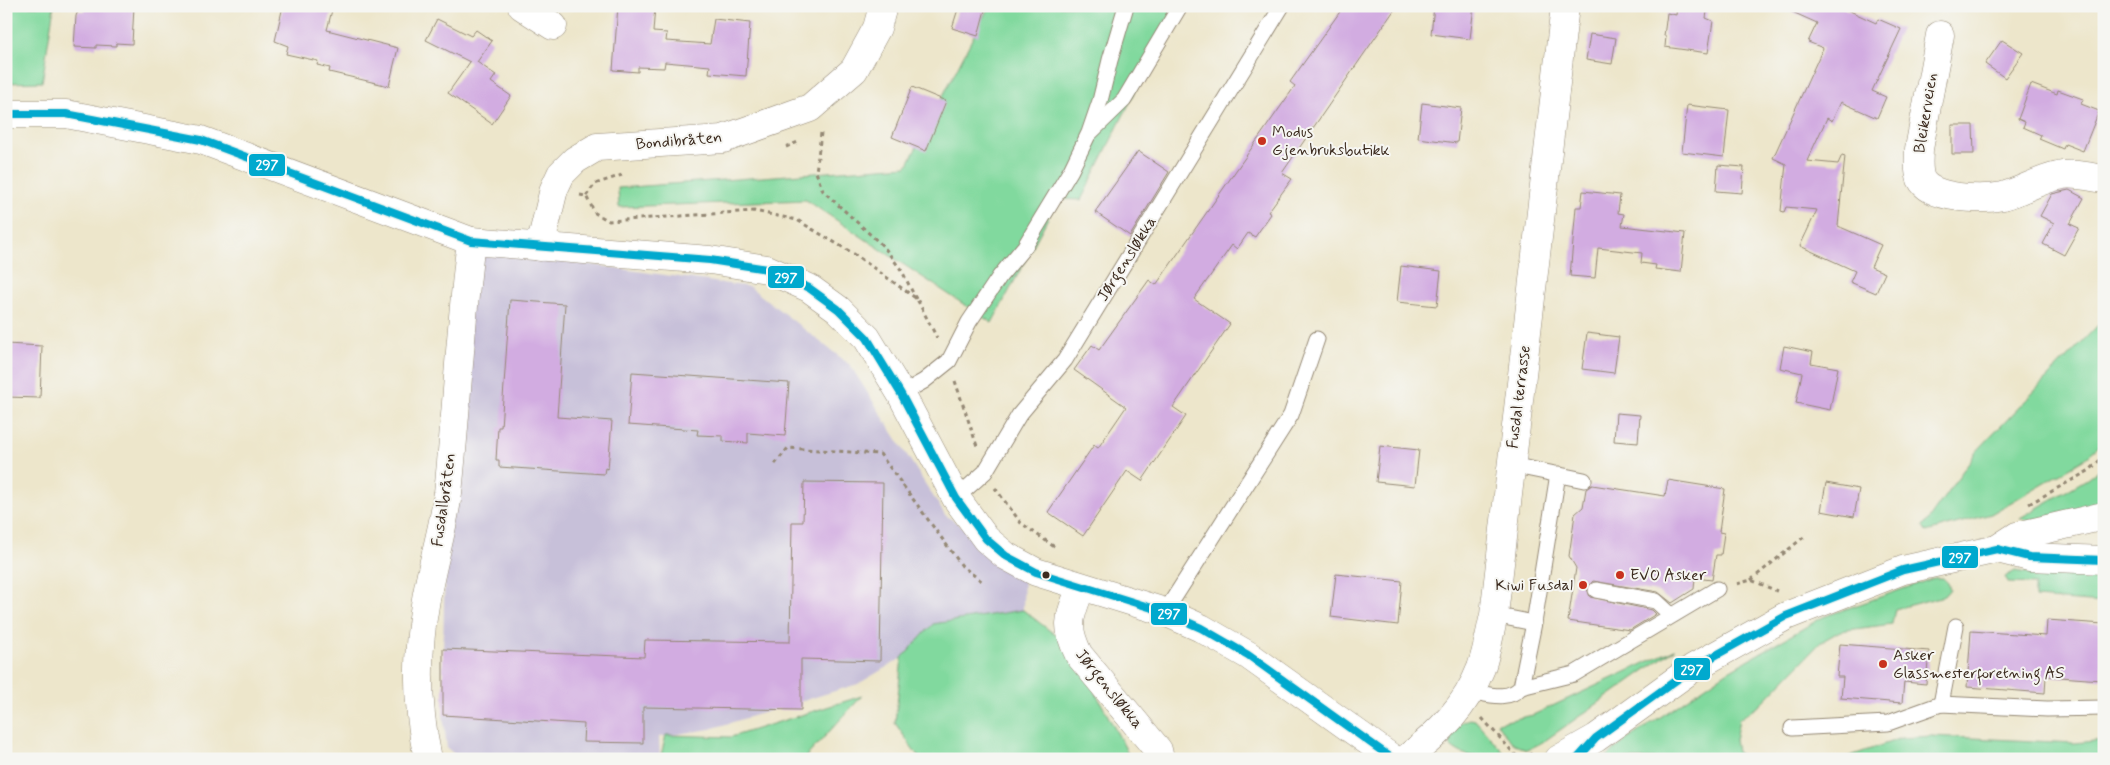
<svg xmlns="http://www.w3.org/2000/svg" width="2110" height="765" viewBox="0 0 2110 765" font-family="Mynerve,sans-serif">
<rect width="100%" height="100%" fill="#f6f6f2"/>
<filter id="ink" filterUnits="userSpaceOnUse"><feTurbulence type="fractalNoise" baseFrequency=".02" numOctaves="2"/><feDisplacementMap in="SourceGraphic" scale="10" xChannelSelector="R" yChannelSelector="G"/><feConvolveMatrix kernelMatrix="1 2 1 2 8 2 1 2 1" color-interpolation-filters="sRGB"/></filter>
<filter id="wash" filterUnits="userSpaceOnUse"><feTurbulence type="fractalNoise" baseFrequency=".0096" numOctaves="4" result="noise"/><feDisplacementMap in="SourceGraphic" scale="20" xChannelSelector="R" yChannelSelector="G"/><feGaussianBlur stdDeviation="1.12" result="paint"/><feColorMatrix in="noise" values="0 0 0 0 0 0 0 0 0 0 0 0 0 0 0 0 0 1.4 0 .05"/><feComposite in="paint" operator="in"/></filter>
<g filter="url(#wash)">
<rect width="100%" height="100%" fill="#ede6cb"/>
<!-- industrial -->
<path fill="#c7c0d9" d="M465 247 750 287 850 365 945 515 1024 568 1023 610 933 624 902 658 858 684 710 729 659 737 660 759H460L447 748 443 715V649L446 519Z"/>
<!-- green -->
<g fill="#81d99e" stroke="#5e825e">
<path d="M6 6H54L42 82 6 83Z"/>
<path d="M989 6H1178L1081 200 1058 199 992 323 806 200 619 207 618 188 907 166Z"/>
<path d="M2104 319V436L2099 446 2083 460 1991 514 1926 532 1923 527 1976 452Z"/>
<path d="M2104 466V500L2099 503 2028 521 2020 518 2087 479Z"/>
<path d="M2084 570 2104 575V603L2035 598V584L2008 583 2005 577 2015 571 2029 573Z"/>
<path d="M1934 578H1943L1948 583 1950 589 1944 596 1895 609 1892 624 1840 631 1821 642 1760 705 1739 719 1735 740 1737 752 1747 759H1604L1625 741 1727 672 1823 617Z"/>
<path d="M1023 610 1071 647 1129 755 1128 759H920L895 723 902 658 933 624Z"/>
<path d="M1675 649 1543 742 1527 750C1513 746 1504 735 1497 723L1533 715Z"/>
<path d="M862 696 804 759H660L666 735 731 737Z"/>
<path d="M1470 719 1475 720 1505 754C1485 758 1466 760 1450 745 1452 733 1457 721 1470 719Z"/>
<path d="M1931 736 2075 743 2104 740V759H1842L1902 738Z"/>
</g>
<g id="blocks">
<!-- building -->
<g fill="#d2ace1">
<path d="M85 6H134L132 44 116 43V46L96 45V48L74 47 76 16 78 11H84Z"/>
<path d="M283 6H333L327 30 398 48 389 86 329 72 330 68 317 65 318 61 286 54 288 46 275 41Z"/>
<path d="M618 6H655L653 32 667 33 666 41 710 44 714 19 750 23 746 76 709 73 710 66 665 62 664 68 638 67V72L613 70Z"/>
<path d="M959 6H972L985 10 978 36 952 28Z"/>
<path d="M1344 6H1397L1282 173 1292 179 1268 212 1271 214 1255 237 1248 233 1237 249 1232 245 1194 299 1230 324 1173 407 1186 416 1142 481 1127 471 1083 536 1048 512 1094 445 1098 448 1126 407 1074 370 1092 345 1099 350 1149 280 1156 285 1295 86 1290 82Z"/>
<path d="M1434 6H1474L1470 39 1431 34Z"/>
<path d="M1677 6H1708L1706 18 1713 21 1708 53 1665 47 1666 36H1664L1667 13 1676 15Z"/>
<path d="M1779 6H1839L1876 23 1878 19 1901 29 1872 91 1886 97 1877 118 1841 102 1832 121 1827 118 1807 161 1838 164 1842 155 1845 156 1838 226 1881 245 1871 267 1885 273 1876 293 1850 282 1855 271 1800 246 1817 210 1786 207 1784 212 1781 211 1786 164 1773 158 1823 48 1808 42 1817 23Z"/>
<path d="M437 19 471 36 476 30 492 41 477 62 496 75 491 82 511 96 492 124 448 93 470 62 426 40Z"/>
<path d="M1590 34 1616 38 1612 64 1586 60Z"/>
<path d="M2002 40 2023 53 2005 78 1985 64Z"/>
<path d="M2031 84 2057 94 2058 90 2083 99 2081 104 2099 111 2083 151 2065 144 2063 149 2039 139 2041 135 2023 127 2025 122 2018 119Z"/>
<path d="M912 87 946 101 926 151 892 137Z"/>
<path d="M1422 103 1461 108 1457 143 1418 138Z"/>
<path d="M1687 105 1729 110 1724 157 1682 152Z"/>
<path d="M1952 125H1973L1974 154H1952Z"/>
<path d="M1138 151 1169 172 1130 236 1095 212Z"/>
<path d="M1718 165 1744 167 1742 193 1716 191Z"/>
<path d="M2069 190 2084 198 2070 224 2079 228 2064 255 2043 244 2054 223 2040 216 2052 194Z"/>
<path d="M1583 191 1620 195 1618 213 1624 214 1622 226 1685 233 1681 272 1655 269 1656 265 1641 263 1642 253 1598 248 1595 278 1570 276 1576 207H1581Z"/>
<path d="M1401 266 1441 271 1437 306 1397 302Z"/>
<path d="M510 300 565 304 557 417 612 421 608 469 605 468 604 474 499 467V460H496L498 427H501Z"/>
<path d="M1587 333 1619 337 1614 373 1582 369Z"/>
<path d="M6 344 42 346 40 398 6 397Z"/>
<path d="M1784 346 1813 352 1811 363 1838 368 1830 410 1796 403 1802 373 1780 368Z"/>
<path d="M632 372 789 383 785 436 748 433V443L723 441V436L697 435 698 430 628 425Z"/>
<path d="M1616 413 1640 415 1638 443 1614 441Z"/>
<path d="M1380 446 1419 450 1415 486 1376 482Z"/>
<path d="M1668 480 1725 489 1719 532 1724 533 1721 555H1716L1712 580 1695 578 1694 589 1672 603 1658 592 1593 581 1587 588 1590 597 1652 610 1656 614 1630 630 1568 621 1576 568 1569 556 1575 514 1583 507 1586 489 1592 485 1665 496Z"/>
<path d="M804 482 883 483 880 661 801 659V710L643 707V743L583 742 584 724 443 715V649L644 657 645 640 790 642 792 522H803Z"/>
<path d="M1826 483 1859 489 1854 517 1821 511Z"/>
<path d="M1336 574 1402 581 1398 625 1331 617Z"/>
<path d="M2047 620 2104 624 2101 680 2046 676 2045 693 1967 687 1971 631 2046 636Z"/>
<path d="M1840 644 1929 651 1926 684 1904 682 1902 703 1841 698 1843 677H1837Z"/>
</g>
</g>
</g>
<g filter="url(#ink)">
<use href="#blocks" fill-opacity="0" stroke="#948874" stroke-width="1"/>
<g fill="none" stroke-linecap="round" stroke-linejoin="round">
<defs>
<g id="service">
<path d="M1090 133 1124 100 1180 6"/>
<path d="M901 394 924 381 949 361 969 322 1000 276 1025 246 1071 170 1089 133 1100 101 1110 60 1126 6"/>
<path d="M1511 465 1584 480"/>
<path d="M956 498 985 472 1019 415 1065 360 1282 6"/>
<path d="M1596 590 1656 601 1671 615"/>
<path d="M1165 612 1291 415 1317 339"/>
<path d="M1494 615 1534 623"/>
<path d="M1521 687 1574 674 1717 589"/>
<path d="M1470 691C1487 694 1508 702 1521 687L1534 623 1558 474"/>
<path d="M1941 704 1956 626"/>
<path d="M1792 728 1888 723 1941 704 2047 709 2104 708"/>
</g>
<g id="minor">
<path d="M522 6 553 26"/>
<path d="M1940 35 1919 149C1919 159 1917 169 1921 179 1931 200 1983 200 2003 196 2022 191 2039 180 2058 176 2071 172 2090 177 2104 179"/>
<path d="M540 247 554 189 561 174 575 160 597 147 723 139 810 108 854 70 877 28 883 6"/>
<path d="M1081 587C1070 616 1064 625 1079 655L1158 750 1160 759"/>
<path d="M428 759C417 708 416 656 425 605 431 567 443 531 448 493 457 409 460 325 471 241"/>
<path d="M1406 759C1439 733 1466 707 1481 668 1487 651 1490 632 1494 615L1565 6"/>
</g>
<g id="tertiary">
<path d="M6 114H66L201 140 471 241 710 260 767 269 809 288 838 309 867 338 901 394 956 498 986 539 1006 556 1036 572 1165 612 1201 628 1248 655 1393 759"/>
<path d="M1997 549 2029 557 2104 560"/>
<path d="M1559 759 1596 738 1693 668 1786 616 1903 570 1997 549 2017 536 2104 516"/>
</g>
</defs>
<!-- service casing -->
<use href="#service" stroke="#948874" stroke-width="17"/>
<!-- minor casing -->
<use href="#minor" stroke="#948874" stroke-width="29"/>
<!-- tertiary casing -->
<use href="#tertiary" stroke="#948874" stroke-width="29"/>
<!-- path -->
<g stroke="#948874" stroke-width="3" stroke-dasharray="4 4" stroke-linecap="butt">
<path d="M821 133 816 172 823 191 884 247 902 271 916 299"/>
<path d="M786 147 798 142"/>
<path d="M580 195 586 196 595 213 609 221 754 211 797 220 854 254 917 299 937 338"/>
<path d="M586 196 595 184 622 175"/>
<path d="M955 381 977 446"/>
<path d="M775 464 788 448 880 454 962 566 984 583"/>
<path d="M995 488 1021 523 1056 548"/>
<path d="M2029 504 2090 470 2104 456"/>
<path d="M1751 580 1805 536"/>
<path d="M1737 584 1751 580 1777 591"/>
<path d="M1482 718 1519 759"/>
<path d="M1452 754 1463 759"/>
<path d="M1521 759 1533 753"/>
</g>
<!-- service -->
<use href="#service" stroke="#fff" stroke-width="15"/>
<!-- minor -->
<use href="#minor" stroke="#fff" stroke-width="28"/>
<!-- tertiary -->
<use href="#tertiary" stroke="#fff" stroke-width="28"/>
<defs>
<g id="bus-1">
<path d="M6 114H66L201 140 471 241 710 260 767 269 809 288 838 309 867 338 901 394 956 498 986 539 1006 556 1036 572 1165 612 1201 628 1248 655 1393 759"/>
<path d="M1577 759 1596 738 1693 668 1786 616 1903 570 1997 549 2029 557 2104 560"/>
</g>
</defs>
<!-- bus-1 casing -->
<use href="#bus-1" stroke="#f6f6f2" stroke-width="11"/>
<!-- bus-1 -->
<use href="#bus-1" stroke="#00a9ce" stroke-width="8"/>
</g>
</g>
<!-- markers -->
<g fill="#c8321e" stroke="#f6f6f2" stroke-width="2">
<circle cx="1262" cy="141" r="5"/>
<circle cx="1620" cy="575" r="5"/>
<circle cx="1583" cy="585" r="5"/>
<circle cx="1883" cy="664" r="5"/>
</g>
<circle fill="#3b2a1e" stroke="#f6f6f2" stroke-width="2" cx="1046" cy="575" r="4.5"/>
<g text-anchor="middle" dominant-baseline="central" stroke-width="4" stroke-linejoin="round" paint-order="stroke">
<!-- street labels -->
<g font-size="16" fill="#3b2a1e" stroke="#f6f6f2">
<text transform="translate(1926 113) rotate(-81)">Bleikerveien</text>
<text transform="translate(679 141) rotate(-5)">Bondibråten</text>
<text transform="translate(1127 259) rotate(-58)">Jørgensløkka</text>
<text transform="translate(1519 397) rotate(-83)">Fusdal terrasse</text>
<text transform="translate(444 500) rotate(-82)">Fusdalbråten</text>
<text transform="translate(1109 689) rotate(51)">Jørgensløkka</text>
</g>
<!-- poi labels -->
<g font-size="16" fill="#3b2a1e" stroke="#f6f6f2" text-anchor="start">
<text x="1272" y="132">Modus<tspan x="1272" dy="18">Gjenbruksbutikk</tspan></text>
<text x="1630" y="575">EVO Asker</text>
<text x="1573" y="585" text-anchor="end">Kiwi Fusdal</text>
<text x="1893" y="655">Asker<tspan x="1893" dy="18">Glassmesterforetning AS</tspan></text>
</g>
</g>
<g stroke="#f6f6f2" stroke-width="2">
<rect x="248" y="153" width="38" height="24" rx="5" fill="#00a9ce"/>
<rect x="767" y="265" width="38" height="24" rx="5" fill="#00a9ce"/>
<rect x="1941" y="545" width="38" height="24" rx="5" fill="#00a9ce"/>
<rect x="1150" y="602" width="38" height="24" rx="5" fill="#00a9ce"/>
<rect x="1673" y="657" width="38" height="24" rx="5" fill="#00a9ce"/>
</g>
<g font-size="14" text-anchor="middle" font-weight="bold" fill="#fff">
<text x="267" y="169">297</text>
<text x="786" y="282">297</text>
<text x="1960" y="562">297</text>
<text x="1169" y="618">297</text>
<text x="1692" y="674">297</text>
</g>
<!-- margin -->
<rect width="2110" height="765" fill="none" stroke="#f6f6f2" stroke-width="25"/>
</svg>
